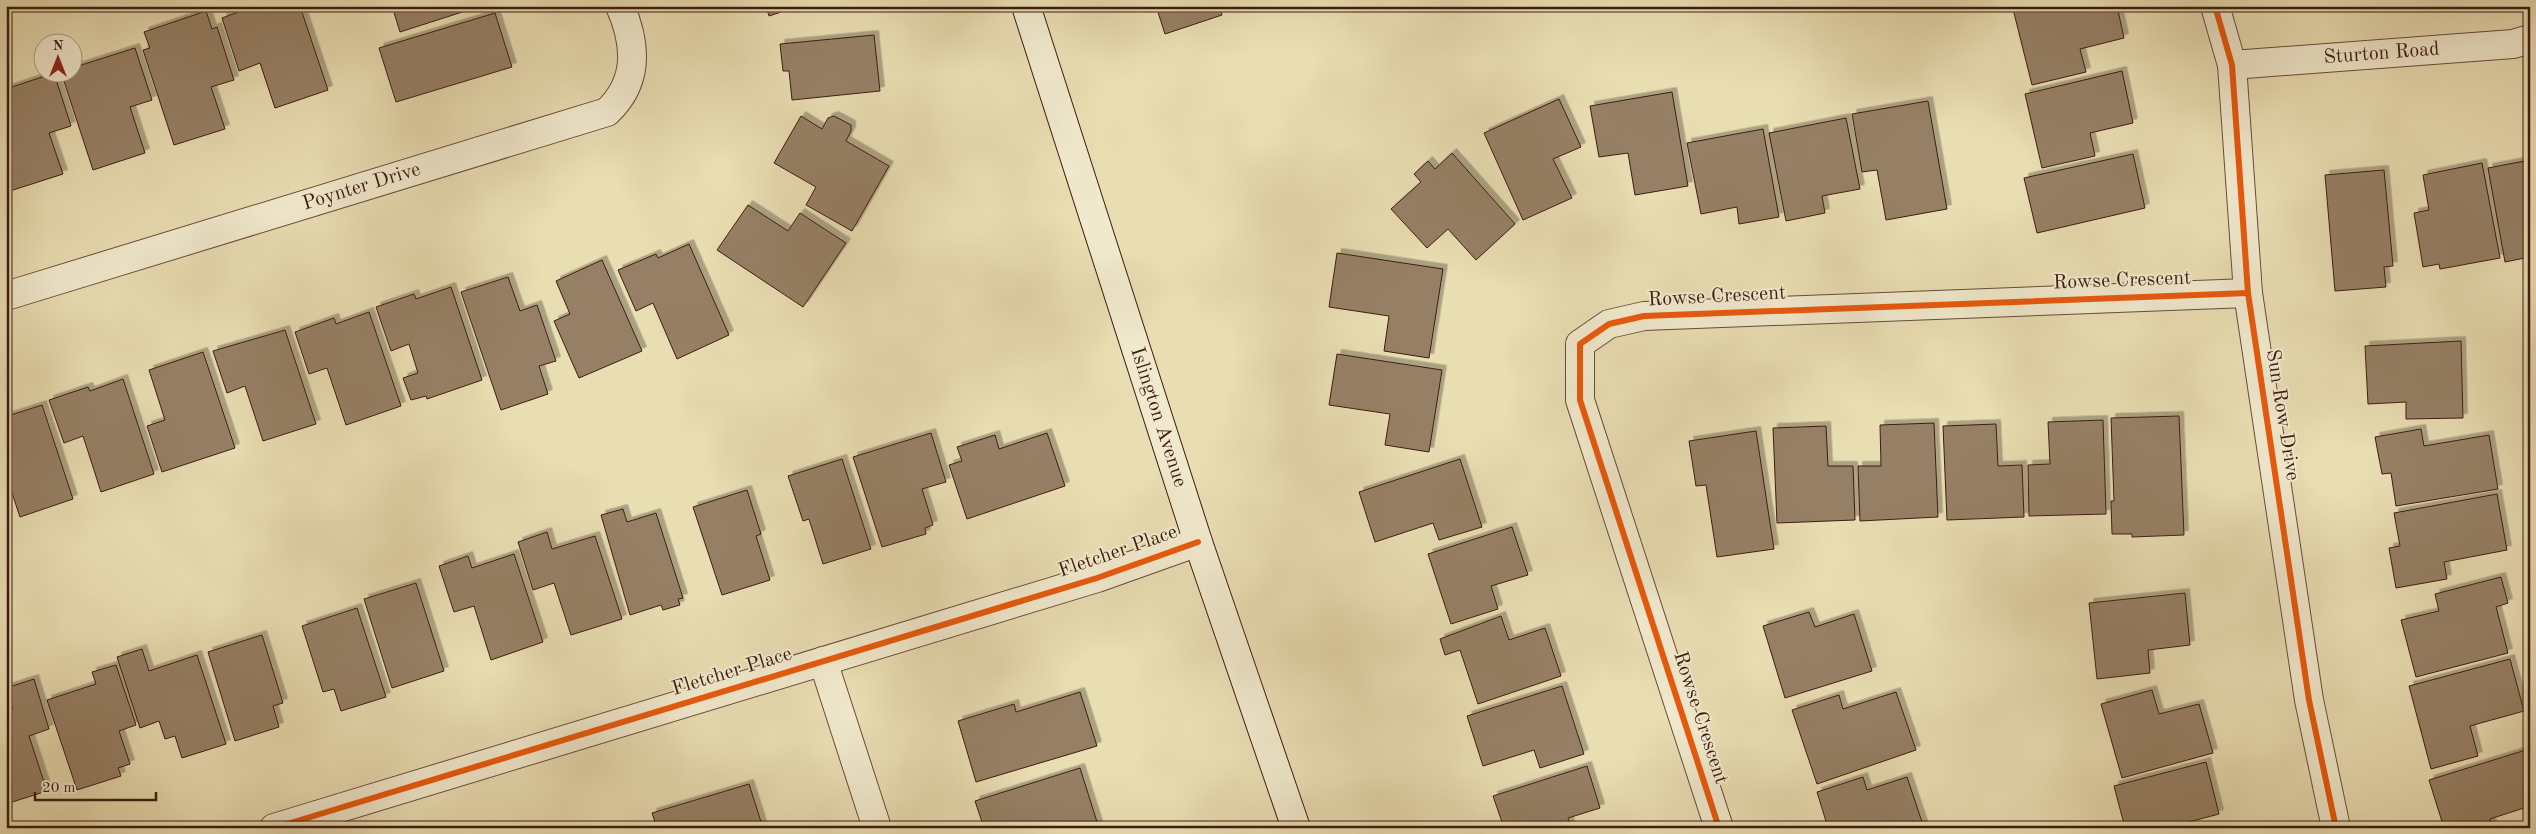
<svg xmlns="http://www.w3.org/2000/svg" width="2536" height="834" viewBox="0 0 2536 834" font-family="'Old Standard TT',serif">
<defs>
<filter id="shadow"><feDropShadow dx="4.5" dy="-4.5" stdDeviation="0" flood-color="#0004"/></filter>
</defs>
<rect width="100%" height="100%" fill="#e9ddb2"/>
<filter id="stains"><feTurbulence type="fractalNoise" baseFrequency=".004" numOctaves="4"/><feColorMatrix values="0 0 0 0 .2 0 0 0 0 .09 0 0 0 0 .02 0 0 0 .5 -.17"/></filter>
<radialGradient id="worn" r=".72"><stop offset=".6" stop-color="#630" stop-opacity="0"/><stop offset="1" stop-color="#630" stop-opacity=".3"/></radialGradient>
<!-- building -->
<g fill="#968065" stroke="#3d1c11" filter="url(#shadow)">
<path d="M255 6H300L328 90 275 108 260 63 239 71 222 18Z"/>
<path d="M392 6H481L400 32Z"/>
<path d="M766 6H799L769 16Z"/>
<path d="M1156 6H1220L1222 15 1165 34Z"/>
<path d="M2026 6H2117L2124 38 2080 49 2086 72 2032 85 2013 9Z"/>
<path d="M206 11 212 29 217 27 234 80 211 87 225 129 174 145 143 50 150 48 144 32Z"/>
<path d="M495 13 512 67 396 102 379 48Z"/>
<path d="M874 35 880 91 792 100 789 71H783L780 44Z"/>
<path d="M135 48 152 100 130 107 145 153 93 170 61 72H72V68Z"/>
<path d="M2122 71 2133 123 2090 133 2095 156 2042 168 2025 94Z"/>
<path d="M54 73 71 126 49 133 63 174 10 191 6 180V89Z"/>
<path d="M1672 92 1688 186 1635 195 1628 153 1599 157 1590 106Z"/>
<path d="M1559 99 1581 147 1553 159 1572 198 1523 220 1484 133Z"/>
<path d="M1928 101 1947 209 1886 220 1877 170 1862 172 1852 114Z"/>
<path d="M801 116 822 129 828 118 834 116 851 125V131L846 141 889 166 852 231 806 205 816 187 774 163Z"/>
<path d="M1846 118 1860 189 1822 196 1825 213 1786 221 1769 133Z"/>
<path d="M1763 129 1779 217 1739 224 1737 207 1701 214 1687 143Z"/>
<path d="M1452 153 1515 224 1476 260 1448 229 1427 248 1391 209 1421 182 1414 174 1428 161 1435 169Z"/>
<path d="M2133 154 2145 208 2037 233 2024 178Z"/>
<path d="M2530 160V257L2505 262 2488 168Z"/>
<path d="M2482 163 2500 258 2440 269 2439 264 2423 267 2414 213 2429 210 2423 175Z"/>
<path d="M2384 170 2393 266 2384 267 2386 287 2335 291 2325 175Z"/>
<path d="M748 205 788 231 800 213 846 243 803 307 717 250Z"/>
<path d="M689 244 729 335 677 359 653 303 636 311 618 270 656 254 658 258Z"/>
<path d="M1337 253 1443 269 1429 358 1384 351 1389 316 1329 307Z"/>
<path d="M602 260 642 351 579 378 554 321 570 314 556 281Z"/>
<path d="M508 277 520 311 537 305 556 361 539 366 548 394 501 410 461 292Z"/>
<path d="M451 287 482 380 427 399 426 396 411 400 403 378 418 373 409 344 391 351 376 307 414 294 416 299Z"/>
<path d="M369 312 401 406 346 425 327 368 309 374 295 332 334 318 336 324Z"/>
<path d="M285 330 316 424 263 441 245 386 227 393 213 351Z"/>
<path d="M2461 341 2463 418 2406 419V402L2368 404 2365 346Z"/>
<path d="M203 352 235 448 162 472 147 426 165 420 149 370Z"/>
<path d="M1337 354 1442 370 1429 452 1385 445 1390 414 1329 405Z"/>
<path d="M123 379 154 474 101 492 83 436 64 443 49 400 88 387 90 391Z"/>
<path d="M42 405 73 499 20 517 6 475V412L8 416Z"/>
<path d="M2179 416 2184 535 2132 537V534H2112L2111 501H2114L2111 418Z"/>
<path d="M2103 420 2106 514 2029 516 2028 465 2050 464 2048 422Z"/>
<path d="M1934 423 1938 517 1860 521 1858 466H1881L1880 425Z"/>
<path d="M1996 424 1998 466 2022 465 2024 517 1947 520 1943 426Z"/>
<path d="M1826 426 1828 466H1853L1855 520 1777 523 1773 428Z"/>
<path d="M2421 429 2424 446 2489 435 2498 489 2396 506 2391 473 2382 474 2375 437Z"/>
<path d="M1756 431 1774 549 1717 557 1706 485 1696 486 1689 441Z"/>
<path d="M931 433 946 482 922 489 933 525 925 528 926 534 882 547 853 457Z"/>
<path d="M1047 433 1065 486 967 519 949 465 962 461 957 447 995 435 999 449Z"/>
<path d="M842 459 871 549 823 564 809 519 803 521 788 476Z"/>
<path d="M1460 459 1482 527 1439 540 1433 523 1375 542 1359 492Z"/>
<path d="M747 490 761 534 756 536 770 580 722 595 693 507Z"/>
<path d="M2497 494 2507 550 2444 562 2447 579 2396 588 2389 548 2400 546 2394 513Z"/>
<path d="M623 509 627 522 656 513 683 598 678 599 680 605 663 610 661 605 630 615 601 515Z"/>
<path d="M1512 527 1528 575 1491 586 1498 609 1451 624 1428 554Z"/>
<path d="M547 532 552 549 595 536 622 619 571 635 554 583 533 590 518 542Z"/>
<path d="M514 554 543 642 491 660 474 606 454 612 439 566 468 556 472 568Z"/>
<path d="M2501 577 2508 603 2496 607 2508 653 2416 677 2401 620 2439 611 2435 594Z"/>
<path d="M416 583 444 671 392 688 364 599Z"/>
<path d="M2185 593 2190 645 2148 650 2150 673 2097 679 2089 603Z"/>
<path d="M357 608 386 697 341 711 334 689 323 692 302 626Z"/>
<path d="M1809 612 1815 627 1854 614 1872 671 1785 698 1763 626Z"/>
<path d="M1501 616 1509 640 1545 628 1561 676 1478 704 1460 650 1445 655 1440 639Z"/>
<path d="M262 635 283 703 273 706 279 727 235 741 208 652Z"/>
<path d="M142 649 149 671 197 655 226 744 182 758 175 736 165 739 159 721 140 728 117 657Z"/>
<path d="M2510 659 2524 711 2470 726 2478 756 2431 769 2409 686Z"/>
<path d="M116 665 136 725 119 731 130 764 118 768 121 776 77 790 47 700 96 684 92 672Z"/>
<path d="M34 679 49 729 29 736 47 791 6 804V711L13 709 6 688Z"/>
<path d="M1562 686 1584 754 1540 768 1534 750 1483 766 1467 716Z"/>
<path d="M2152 690 2159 714 2199 704 2213 753 2122 778 2101 704Z"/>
<path d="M1080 692 1097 746 976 782 958 721 1014 704 1016 712Z"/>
<path d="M1896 692 1916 750 1817 784 1792 710 1839 695 1843 709Z"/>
<path d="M2529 749 2530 806 2490 819 2493 828H2444L2429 780Z"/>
<path d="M2206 762 2219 814 2178 825 2179 828H2125L2114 786Z"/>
<path d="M1587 766 1600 808 1568 818 1571 828H1504L1493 796Z"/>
<path d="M1080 768 1098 825 1090 828H984L975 801Z"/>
<path d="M1863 777 1867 790 1907 777 1924 828H1828L1817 792Z"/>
<path d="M749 784 763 828H657L652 813Z"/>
</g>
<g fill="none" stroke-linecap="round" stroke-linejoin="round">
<defs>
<g id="minor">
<path d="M2215 6 2232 65 2248 293 2309 700 2336 828"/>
<path id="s1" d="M2232 65 2513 44 2530 39"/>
<path id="s2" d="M6 296 607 112C639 82 637 45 620 6"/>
<path d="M823 661 877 828"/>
<path d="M274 828 1097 578 1198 542"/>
<path d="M1719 828 1580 400V344L1609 324 1644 316 2248 293"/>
</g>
<g id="secondary">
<path id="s3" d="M1026 6 1198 542 1296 828"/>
</g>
</defs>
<!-- minor casing -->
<use href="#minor" stroke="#684c39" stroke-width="30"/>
<!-- secondary casing -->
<use href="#secondary" stroke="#3d1c11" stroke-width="30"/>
<!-- minor -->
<use href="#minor" stroke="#f1e9cd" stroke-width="28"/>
<!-- secondary -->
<use href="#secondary" stroke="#f1e9cd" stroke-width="28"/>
<defs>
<g id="cycleway">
<path d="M2215 6 2232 65 2248 293 2309 700 2336 828"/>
<path d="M274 828 1097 578 1198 542"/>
<path d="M1719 828 1580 400V344L1609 324 1644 316 2248 293"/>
</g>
</defs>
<!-- cycleway casing -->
<use href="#cycleway" stroke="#f1e9cd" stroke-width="9"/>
<!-- cycleway -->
<use href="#cycleway" stroke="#e8590c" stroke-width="6"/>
</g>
<g text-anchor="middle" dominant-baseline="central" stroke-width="4" stroke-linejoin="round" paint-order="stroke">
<!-- street labels -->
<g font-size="20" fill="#3d1c11" stroke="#f1e9cd">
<text stroke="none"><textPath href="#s1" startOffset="150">Sturton Road</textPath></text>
<text stroke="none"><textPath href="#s2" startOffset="372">Poynter Drive</textPath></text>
<text transform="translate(2122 281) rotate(-2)">Rowse Crescent</text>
<text transform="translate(1717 297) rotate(-3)">Rowse Crescent</text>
<text transform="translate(2282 415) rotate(81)">Sun Row Drive</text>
<text stroke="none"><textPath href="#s3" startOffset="432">Islington Avenue</textPath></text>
<text transform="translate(1118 552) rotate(-19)">Fletcher Place</text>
<text transform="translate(732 672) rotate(-17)">Fletcher Place</text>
<text transform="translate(1700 718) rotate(72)">Rowse Crescent</text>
</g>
</g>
<!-- margin -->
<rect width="2536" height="834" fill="none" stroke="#e9ddb2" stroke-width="25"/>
<rect x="8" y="8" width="2521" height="819" fill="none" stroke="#3d1c11" stroke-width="2.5"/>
<rect x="12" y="12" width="2511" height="809" fill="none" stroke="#3d1c11"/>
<!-- north arrow -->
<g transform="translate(58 58)"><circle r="24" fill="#f1e9cd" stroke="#a99782"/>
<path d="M0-4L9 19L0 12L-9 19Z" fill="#8f2418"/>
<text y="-8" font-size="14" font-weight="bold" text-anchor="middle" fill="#3d1c11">N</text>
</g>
<!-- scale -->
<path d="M35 792v8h121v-8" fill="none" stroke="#3d1c11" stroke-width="2.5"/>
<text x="42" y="792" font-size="15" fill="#3d1c11" stroke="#f1e9cd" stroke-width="4" paint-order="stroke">20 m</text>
<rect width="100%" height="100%" filter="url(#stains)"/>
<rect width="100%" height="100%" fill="url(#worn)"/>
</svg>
